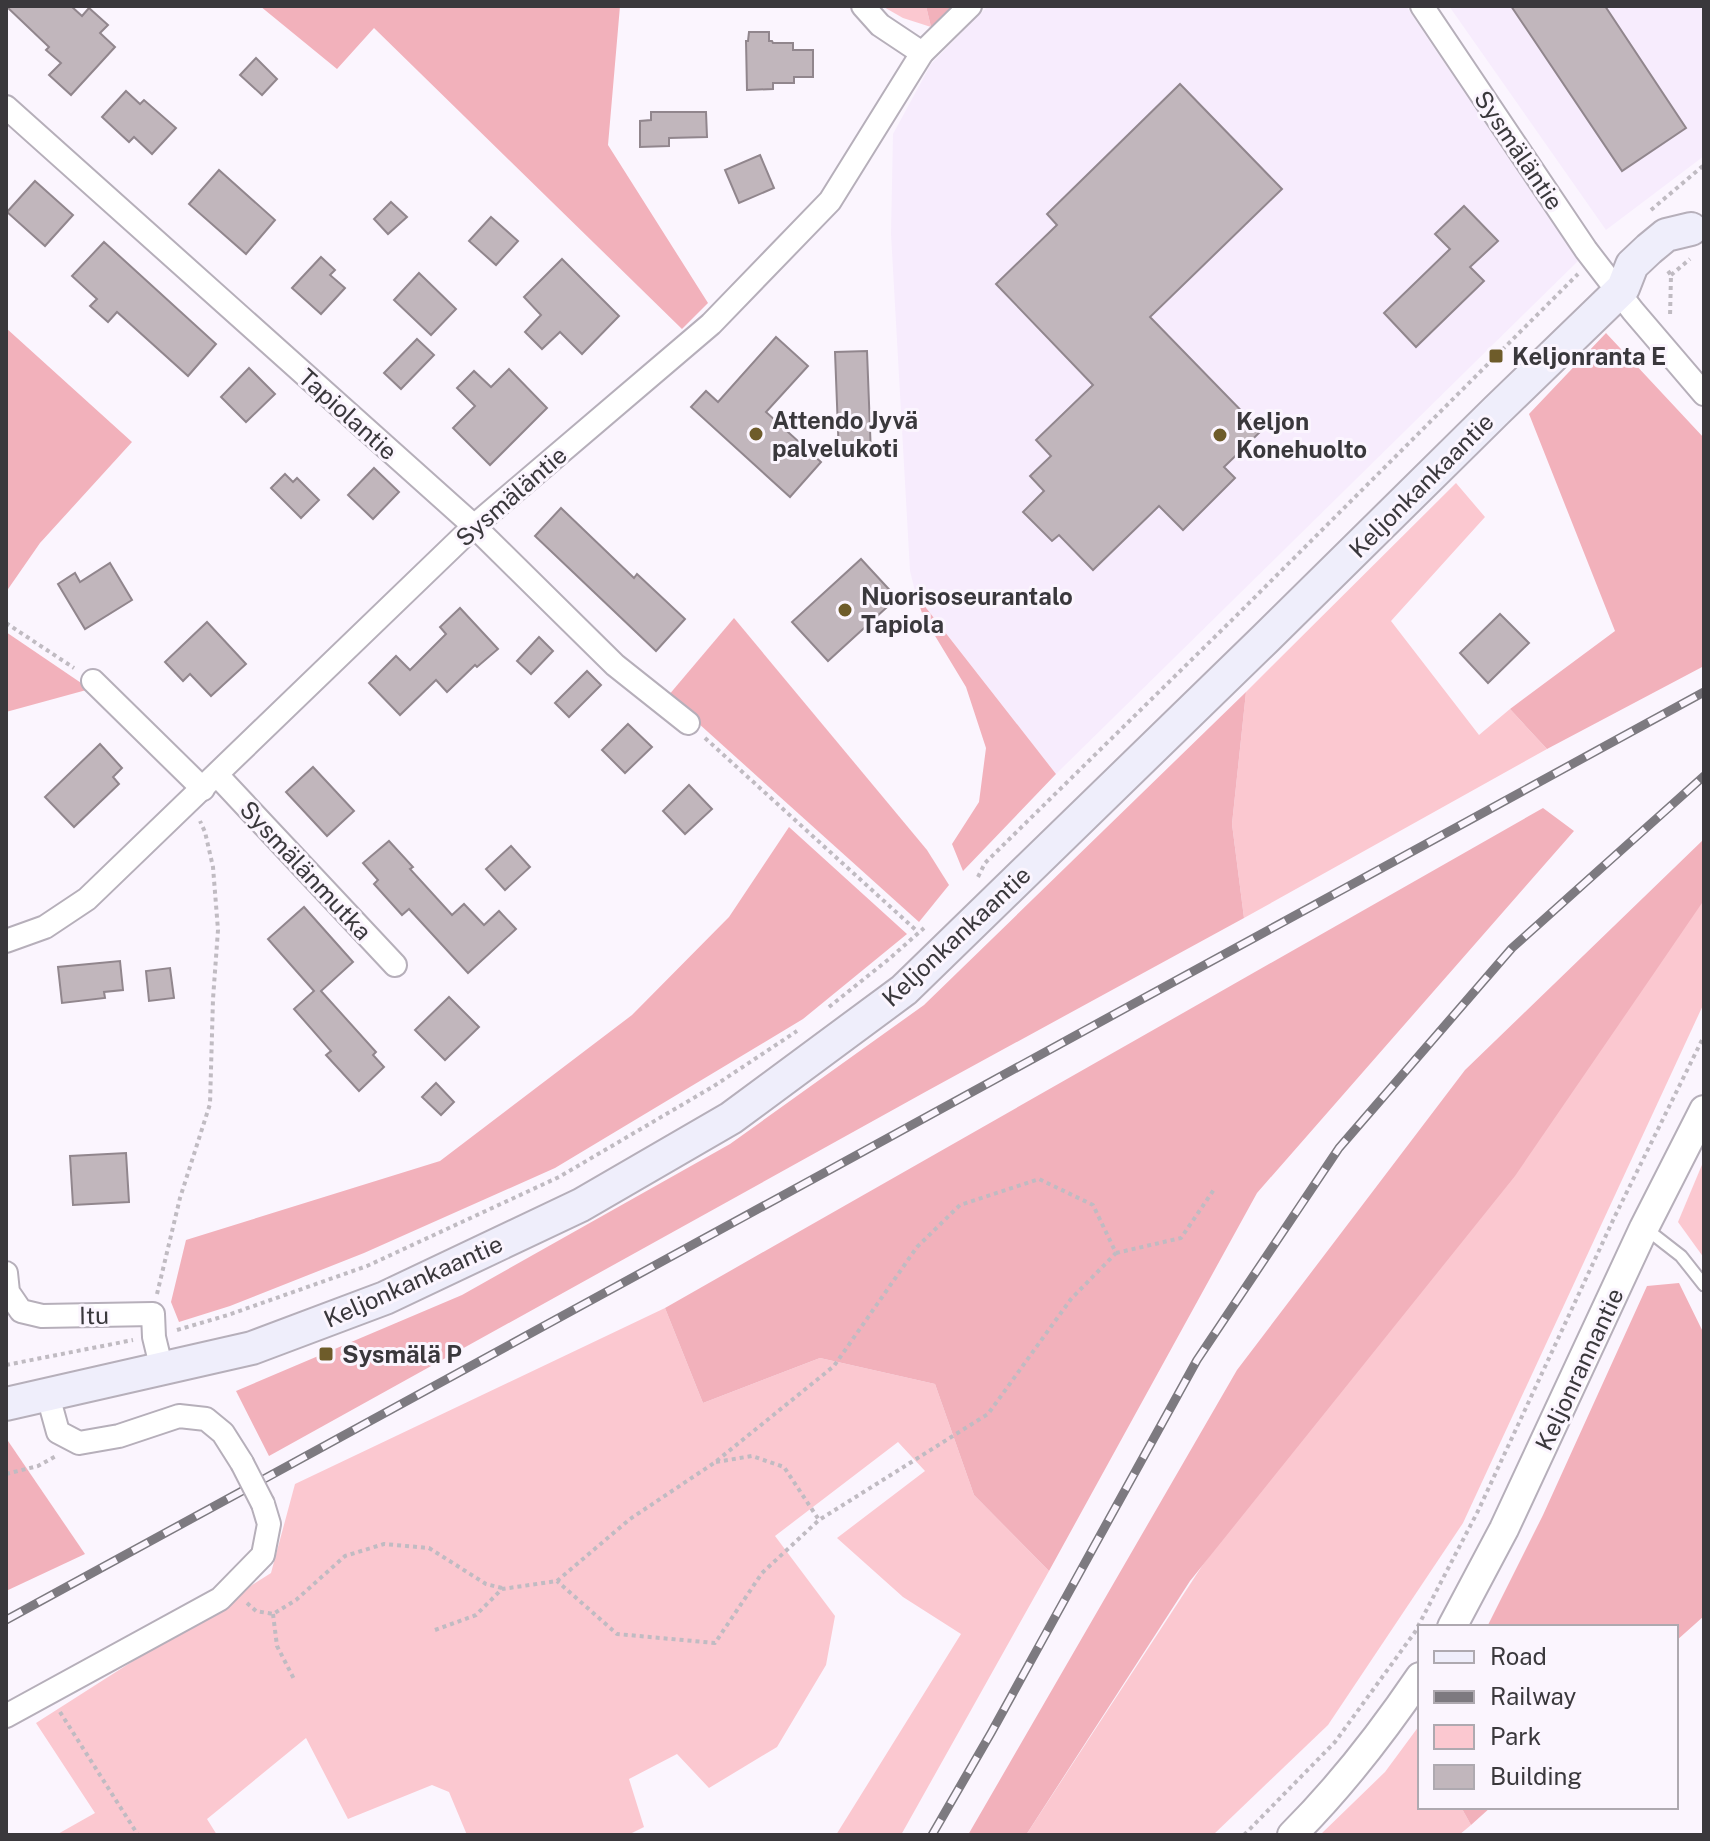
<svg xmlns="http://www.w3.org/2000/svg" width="1710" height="1841" viewBox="0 0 1710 1841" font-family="'Public Sans',sans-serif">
<rect width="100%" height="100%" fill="#fbf5fe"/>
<!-- built -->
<g fill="#f7ecfd">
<path d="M988 6H1406L1578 261 1056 774 916 595 910 571 891 234 893 134 931 64Z"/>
<path d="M1449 6H1704V156L1606 230Z"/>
</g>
<!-- green -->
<g fill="#fbc8d0">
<path d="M882 6H926L931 27 903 18Z"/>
<path d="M1456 483 1485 517 1391 621 1479 735 1510 709 1547 749 1244 918 1232 824 1246 692Z"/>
<path d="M1704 886V1003L1463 1523 1328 1725 1213 1835H1026L1202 1566Z"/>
<path d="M1704 1160V1258L1678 1222Z"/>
<path d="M665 1308 703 1403 820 1358 935 1384 974 1495 1049 1571 901 1835H836L961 1634 903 1597 837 1538 925 1471 898 1442 775 1536 835 1616 826 1665 777 1747 709 1788 677 1754 629 1779 644 1827 628 1835H467L449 1792 432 1785 348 1819 306 1738 207 1819 217 1835H56L95 1813 36 1723 271 1573 295 1484Z"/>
<path d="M1419 1726 1420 1807H1461L1471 1825 1459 1835H1320L1385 1772Z"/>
</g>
<!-- forest -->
<g fill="#f2b1bb">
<path d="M260 6H620L608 145 708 303 682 329 374 28 337 69Z"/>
<path d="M926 6H952L931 27Z"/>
<path d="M6 328 132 442 40 543 6 592V560L8 550 6 548Z"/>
<path d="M1606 333 1704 438V666L1547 749 1510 709 1615 631 1529 414Z"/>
<path d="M916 595 1056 774 963 871 952 844 979 802 986 748 966 687 923 616Z"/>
<path d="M734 618 927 850 949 885 919 922 668 696Z"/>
<path d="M6 632 90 689 6 712Z"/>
<path d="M1246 692 1232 824 1244 918 927 1091 269 1456 236 1391 462 1295 730 1144 924 1005Z"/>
<path d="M1543 808 1574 831 1257 1193 1049 1571 974 1495 935 1384 820 1358 703 1403 665 1308Z"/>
<path d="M789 827 907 934 803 1019 555 1168 364 1253 230 1306 179 1322 171 1302 186 1240 440 1161 632 1015 729 917Z"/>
<path d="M1704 839V900L1650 979 1515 1176 1190 1581 1026 1835H968L1237 1370 1465 1070Z"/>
<path d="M1679 1283 1704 1334V1616L1676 1641V1627H1487L1543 1515 1647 1286Z"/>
<path d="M6 1438 85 1554 6 1591Z"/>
<path d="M1461 1807H1491L1471 1825Z"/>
</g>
<!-- building -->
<g fill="#c1b6bc" stroke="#91868d" stroke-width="2">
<path d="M6 6H71L82 16 89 8 108 25 100 33 115 47 71 95 49 75 61 63 46 50 49 47Z"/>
<path d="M1511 6H1605L1686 128 1622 171Z"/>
<path d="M749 32H769V41H772L773 43H793V50H813V77H794V83H773V89L747 90 746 41H748Z"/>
<path d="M256 58 277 79 262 95 240 75Z"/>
<path d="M1180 84 1282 189 1150 317 1261 431 1224 467 1235 478 1183 530 1159 506 1093 570 1059 535 1052 541 1023 512 1044 491 1030 476 1051 456 1036 440 1093 385 996 284 1057 225 1047 214Z"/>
<path d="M126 91 140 104 144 100 176 128 152 154 134 137 129 142 102 117Z"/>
<path d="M651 112H706L707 137 669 138V146L640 147V121L651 120Z"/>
<path d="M760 155 774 188 739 203 725 170Z"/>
<path d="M219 170 275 220 246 254 189 204Z"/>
<path d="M35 181 73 215 45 246 7 212Z"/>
<path d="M391 202 407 217 388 234 374 219Z"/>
<path d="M1464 206 1498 241 1470 267 1484 281 1416 347 1384 313 1450 249 1435 234Z"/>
<path d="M491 217 518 241 496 265 469 241Z"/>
<path d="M104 242 216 344 188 376 117 312 108 322 90 306 97 299 72 276Z"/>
<path d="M321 257 335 270 330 275 345 288 321 314 292 288Z"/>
<path d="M562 259 619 316 582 354 560 332 542 349 525 332 541 315 524 297Z"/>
<path d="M419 273 456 309 431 335 394 300Z"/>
<path d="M776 337 808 366 766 412 821 462 790 497 691 407 706 391 718 402Z"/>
<path d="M417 339 434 355 401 389 384 373Z"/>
<path d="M867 351 871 455 839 456 835 352Z"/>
<path d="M249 368 275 394 246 422 221 397Z"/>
<path d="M509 369 547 408 490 465 453 428 475 406 457 388 474 371 491 387Z"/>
<path d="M374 468 399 492 373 519 348 495Z"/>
<path d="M285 474 293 482 297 478 319 500 301 518 271 488Z"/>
<path d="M561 508 634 578 637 574 685 619 656 651 535 536Z"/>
<path d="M861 559 897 598 828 661 792 622Z"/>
<path d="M110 563 132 600 85 629 58 584 75 573 80 582Z"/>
<path d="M460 608 498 649 477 667 475 665 447 692 436 680 400 715 369 683 396 656 410 670 446 634 440 627Z"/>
<path d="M1500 614 1529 643 1488 683 1460 653Z"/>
<path d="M207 622 246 664 211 696 190 674 183 681 165 662Z"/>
<path d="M539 637 553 651 531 674 517 661Z"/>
<path d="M587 671 601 685 569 717 555 703Z"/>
<path d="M628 724 652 747 625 773 602 750Z"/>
<path d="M100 744 122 768 113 777 119 784 74 827 45 797Z"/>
<path d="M313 767 354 811 327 836 286 792Z"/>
<path d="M689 785 712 809 685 834 663 811Z"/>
<path d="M389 841 413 867 410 869 452 915 464 904 484 925 499 911 516 929 468 973 409 909 402 915 374 884 378 880 363 863Z"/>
<path d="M511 846 530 867 505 890 486 869Z"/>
<path d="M304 907 353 962 321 991 376 1052 373 1055 384 1067 359 1091 326 1055 331 1051 294 1009 314 991 268 939Z"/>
<path d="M120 961 123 990 104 992 105 998 62 1003 58 967Z"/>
<path d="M170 968 174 998 149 1001 146 971Z"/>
<path d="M449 997 479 1027 445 1060 415 1030Z"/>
<path d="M436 1083 454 1102 441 1115 422 1097Z"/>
<path d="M126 1153 129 1202 73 1205 70 1156Z"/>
</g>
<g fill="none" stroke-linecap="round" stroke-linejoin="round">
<defs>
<path id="service" d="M1645 1228 1681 1256 1704 1285"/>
<g id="minor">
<path d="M863 6 880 25 922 53"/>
<path d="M1422 6 1586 250 1633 311 1704 394"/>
<path d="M6 107 474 526 615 665 688 723"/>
<path d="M93 681 203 789"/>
<path d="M217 775 395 965"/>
<path d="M6 941 45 927 87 899 474 526 711 324 830 201 922 53 970 6"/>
<path d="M6 1273 8 1292 21 1311 42 1316 153 1314 154 1337 162 1370"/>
<path d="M48 1396 58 1432 79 1443 119 1436 179 1416 206 1419 223 1433 242 1463"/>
<path d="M6 1716 220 1599 263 1555 269 1524 263 1504"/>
</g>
<g id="tertiary">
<path d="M1452 1627 1504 1529 1644 1228 1704 1110"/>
<path d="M1292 1835C1340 1787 1382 1733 1420 1677"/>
</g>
<path id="secondary" d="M6 1404 252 1348 385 1298 581 1205 731 1118 904 990 1265 639 1496 411 1623 288 1632 265 1649 249 1666 235 1691 229"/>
</defs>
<!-- service casing -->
<use href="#service" stroke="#b6afba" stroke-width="15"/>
<!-- minor casing -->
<use href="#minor" stroke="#b6afba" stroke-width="26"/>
<!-- tertiary casing -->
<use href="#tertiary" stroke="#b6afba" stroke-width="32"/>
<!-- secondary casing -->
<use href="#secondary" stroke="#b6afba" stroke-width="36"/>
<!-- path -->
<g stroke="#c0bbc2" stroke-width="4" stroke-dasharray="4 4" stroke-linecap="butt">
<path d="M1651 210 1704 165"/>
<path d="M1668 271 1671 275 1670 317"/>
<path d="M1671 275 1690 259"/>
<path d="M6 623 74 668"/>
<path d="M705 738 918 932"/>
<path d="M978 877 985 863 1235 617 1578 274"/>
<path d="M829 1007 889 959 924 928"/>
<path d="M1116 1253 1181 1238 1215 1188"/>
<path d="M157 1294 180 1198 210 1104 213 999 218 930 213 867 205 832 200 821"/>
<path d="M177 1330 228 1315 367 1266 559 1177 714 1086 797 1031"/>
<path d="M6 1365 133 1340"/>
<path d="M716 1462 752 1456 784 1467 819 1520"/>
<path d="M6 1474 38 1466 56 1456"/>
<path d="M247 1603 256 1611 273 1614 296 1600 345 1556 384 1544 429 1548 486 1584 502 1588"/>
<path d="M273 1614 277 1646 295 1681"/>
<path d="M435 1630 476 1615 502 1589 557 1581 630 1519 714 1463 834 1366 917 1247 960 1205 1039 1179 1093 1205 1116 1253 1071 1299 988 1414 819 1520 762 1573 715 1643 617 1634 557 1581"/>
<path d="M60 1712 138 1835"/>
<path d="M1244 1835 1335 1742 1415 1632 1478 1511 1615 1216 1704 1036"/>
</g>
<!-- service -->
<use href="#service" stroke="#fff" stroke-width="11"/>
<!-- minor -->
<use href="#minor" stroke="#fff" stroke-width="22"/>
<!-- tertiary -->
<use href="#tertiary" stroke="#fff" stroke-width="28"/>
<!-- secondary -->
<use href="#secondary" stroke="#efeefb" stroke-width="32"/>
<defs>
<g id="rail">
<path d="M6 1620 1704 692"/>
<path d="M932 1835 991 1733 1197 1360 1339 1148 1512 948 1704 776"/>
</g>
</defs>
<!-- rail casing -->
<use href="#rail" stroke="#7d7a80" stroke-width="9"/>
<!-- rail -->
<use href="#rail" stroke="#fbf5fe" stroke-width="6" stroke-dasharray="18" stroke-linecap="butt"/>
<defs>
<path id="minor-bridge" d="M242 1463 263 1504"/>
</defs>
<!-- minor-bridge casing -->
<use href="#minor-bridge" stroke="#b6afba" stroke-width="26" stroke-linecap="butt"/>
<!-- minor-bridge -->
<use href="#minor-bridge" stroke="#fff" stroke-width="22"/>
</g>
<!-- markers -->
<g fill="#6e5c2a" stroke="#fbf5fe" stroke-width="3">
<rect x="1488" y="348" width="16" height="16" rx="4"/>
<circle cx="756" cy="434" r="8"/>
<circle cx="1220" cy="435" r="8"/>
<circle cx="845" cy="610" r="8"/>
<rect x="318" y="1346" width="16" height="16" rx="4"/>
</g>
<g text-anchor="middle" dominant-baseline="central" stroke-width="6" stroke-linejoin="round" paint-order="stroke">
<!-- street labels -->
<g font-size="24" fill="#3a383c" stroke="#fbf5fe">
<text transform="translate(1519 150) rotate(56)">Sysmäläntie</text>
<text transform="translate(348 414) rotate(42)">Tapiolantie</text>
<text transform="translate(1421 485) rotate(-45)">Keljonkankaantie</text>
<text transform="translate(511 496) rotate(-41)">Sysmäläntie</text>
<text transform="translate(306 870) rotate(47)">Sysmälänmutka</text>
<text transform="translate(956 936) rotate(-43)">Keljonkankaantie</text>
<text transform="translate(413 1281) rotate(-24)">Keljonkankaantie</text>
<text transform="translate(94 1315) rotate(-1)">Itu</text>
<text transform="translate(1579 1369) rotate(-65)">Keljonrannantie</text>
</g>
<!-- poi labels -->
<g font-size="24" font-weight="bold" fill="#3a383c" stroke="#fbf5fe" text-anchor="start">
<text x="1512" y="356">Keljonranta E</text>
<text x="772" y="420">Attendo Jyvä<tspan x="772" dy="28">palvelukoti</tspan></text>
<text x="1236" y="421">Keljon<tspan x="1236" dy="28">Konehuolto</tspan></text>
<text x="861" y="596">Nuorisoseurantalo<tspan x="861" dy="28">Tapiola</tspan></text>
<text x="342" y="1354">Sysmälä P</text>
</g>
</g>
<!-- border -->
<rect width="1710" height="1841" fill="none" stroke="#3a383c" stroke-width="16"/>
<!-- legend -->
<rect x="1418" y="1625" width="260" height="184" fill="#fbf5fe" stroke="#aea9b0" stroke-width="2"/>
<rect x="1434" y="1651" width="40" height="12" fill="#efeefb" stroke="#aea9b0" stroke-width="2"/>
<text x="1490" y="1665" font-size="24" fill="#3a383c">Road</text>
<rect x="1434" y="1691" width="40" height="12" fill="#7d7a80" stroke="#aea9b0" stroke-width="2"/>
<text x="1490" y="1705" font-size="24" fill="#3a383c">Railway</text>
<rect x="1434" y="1725" width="40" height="24" fill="#fbc8d0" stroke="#aea9b0" stroke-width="2"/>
<text x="1490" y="1745" font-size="24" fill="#3a383c">Park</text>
<rect x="1434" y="1765" width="40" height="24" fill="#c1b6bc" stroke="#aea9b0" stroke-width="2"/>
<text x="1490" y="1785" font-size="24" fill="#3a383c">Building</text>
</svg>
